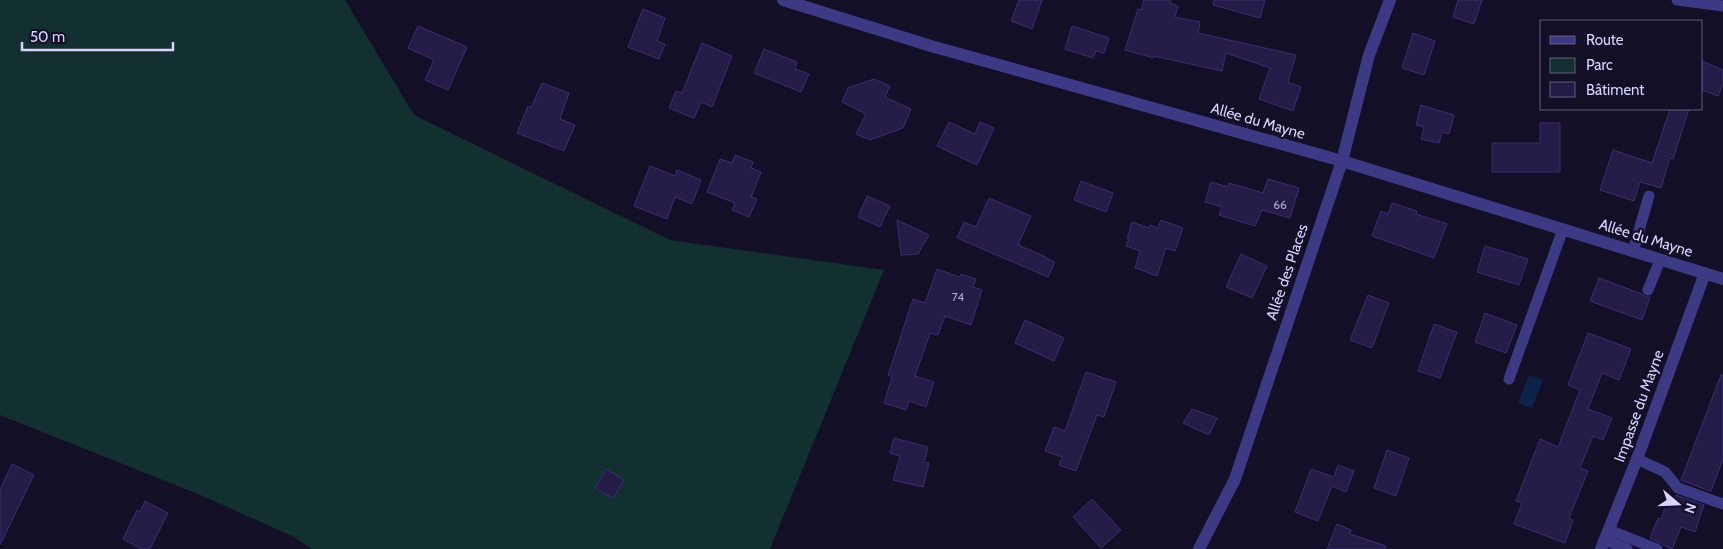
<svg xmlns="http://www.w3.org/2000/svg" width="1723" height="549" viewBox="0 0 1723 549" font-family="Cabin,sans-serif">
<rect width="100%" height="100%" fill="#130f26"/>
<!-- green -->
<path fill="#12302f" d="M0 0H345L414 115 670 240 884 270 770 549H312L294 537 198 494 0 415Z"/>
<!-- water -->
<path fill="#0c2248" d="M1529 375 1543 380 1532 408 1518 403Z"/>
<!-- building -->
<g fill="#241b47" stroke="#3b2d73">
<path d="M1019 0H1042L1032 29 1011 21Z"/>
<path d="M1144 0H1171L1170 3 1178 6 1175 17 1200 22 1198 33 1296 55 1288 82 1301 87 1293 111 1259 99 1270 68 1226 53 1222 71 1154 56V58L1125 50 1138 9 1141 10Z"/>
<path d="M1214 0H1265L1260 18 1213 5Z"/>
<path d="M1458 0H1482L1474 24 1453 17Z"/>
<path d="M643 9 665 18 657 41 665 44 659 59 628 47Z"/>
<path d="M418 26 467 47 448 90 425 80 434 60 408 48Z"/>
<path d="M1072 26 1109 38 1104 53 1096 51 1093 58 1065 49Z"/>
<path d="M1413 33 1435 41 1424 75 1402 68Z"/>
<path d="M702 43 732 56 712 107 701 102 694 118 669 108 676 91 682 93Z"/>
<path d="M764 49 797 62 795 69 809 74 801 92 754 73Z"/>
<path d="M1702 61 1723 70V84L1718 96 1702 90Z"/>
<path d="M874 79 890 86 885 97 911 109 903 128 870 140 856 134 866 114 842 102 848 88Z"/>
<path d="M542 83 569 93 560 119 575 125 564 151 517 133 528 106 531 108Z"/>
<path d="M1421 105 1454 115 1449 134 1442 132 1439 143 1421 139 1424 127 1416 125Z"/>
<path d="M1670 109H1689L1673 159 1670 158 1661 188 1640 182 1634 201 1600 190 1613 150 1652 163Z"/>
<path d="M949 122 975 134 980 122 994 128 977 165 937 146Z"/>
<path d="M1540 123H1560V172H1492V143H1540Z"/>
<path d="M735 155 753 162 751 168 761 172 751 197 757 199 749 217 732 210 735 203 707 192 720 159 732 163Z"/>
<path d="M650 166 675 176 677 170 701 180 692 204 675 197 667 219 634 206Z"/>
<path d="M1268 179 1299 188 1290 218 1262 210 1255 226 1219 215 1222 207 1205 202 1211 182 1228 187 1229 183 1263 193Z"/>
<path d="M1081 181 1113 193 1106 212 1074 200Z"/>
<path d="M867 196 890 206 880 227 858 217Z"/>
<path d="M989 198 1031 216 1018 245 1046 257V258L1055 262 1048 277 957 238 964 222 976 227Z"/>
<path d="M1392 203 1417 211 1416 214 1447 224 1434 258 1372 236 1381 211 1388 214Z"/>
<path d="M897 220 929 235 918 254 901 255Z"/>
<path d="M1161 220 1183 228 1175 251 1166 248 1157 276 1135 268 1140 251 1126 246 1129 239H1127L1132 222 1149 228 1150 225 1158 228Z"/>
<path d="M1485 246 1528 259 1519 285 1477 272Z"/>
<path d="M1241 254 1267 266 1252 298 1226 287Z"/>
<path d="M937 269 960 277 961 274 976 279 973 287 982 290 971 325 945 316 938 335 930 333 915 376 934 382 926 407 909 401 906 410 884 403 892 377 888 375 913 299 925 303Z"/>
<path d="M1599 278 1642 294 1646 297H1650L1642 320 1590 301Z"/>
<path d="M1368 295 1389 303 1372 348 1350 340Z"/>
<path d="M1485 313 1517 325 1506 353 1475 342Z"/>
<path d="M1025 320 1064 338 1054 361 1015 343Z"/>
<path d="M1434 324 1457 332 1440 378 1418 371Z"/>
<path d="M1588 333 1631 349 1619 380 1602 373 1588 409 1612 418 1603 440 1593 436 1580 468 1588 471 1569 518 1573 520 1565 543 1514 524 1522 503 1516 501 1540 439 1558 447 1580 390 1568 385Z"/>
<path d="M1086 372 1116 382 1104 417 1097 415 1076 471 1059 465 1062 457 1045 451 1054 427 1065 431Z"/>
<path d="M1721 375H1723V459L1711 491H1709L1681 480Z"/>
<path d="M1192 409 1217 418 1209 435 1183 423Z"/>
<path d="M894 438 928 447 924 462 929 463 923 487 893 480 900 456 890 453Z"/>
<path d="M1387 450 1409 458 1396 496 1374 488Z"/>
<path d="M12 464 34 475 0 545V490Z"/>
<path d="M1338 465 1354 471 1346 492 1332 486 1318 521 1295 512 1311 469 1334 477Z"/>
<path d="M606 469 624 480 613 498 595 488Z"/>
<path d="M1676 495 1704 505 1695 532 1681 527 1672 549 1650 538 1658 518 1661 519 1666 505 1671 507Z"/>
<path d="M1092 499 1121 530 1101 548 1073 517Z"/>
<path d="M145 501 168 513 150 549H141L123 539 137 510 140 512Z"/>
<path d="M1337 524 1351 530 1350 534 1386 546 1385 549H1327Z"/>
</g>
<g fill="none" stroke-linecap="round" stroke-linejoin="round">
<!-- lane -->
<g stroke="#3d3a85" stroke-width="11">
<path d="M1677 0 1723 6"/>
<path d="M1633 251 1649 196"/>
<path d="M1648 290 1660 260"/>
<path d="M1509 379 1563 229"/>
<path d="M1637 459 1665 472 1678 488 1723 504"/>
<path d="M1609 530 1657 549"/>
<path d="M1605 540 1627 549"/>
</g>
<!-- street -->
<g stroke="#3d3a85" stroke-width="12">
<path d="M783 0 931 46 1342 161 1723 279"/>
<path d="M1199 549 1235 479 1342 161 1369 55 1390 0"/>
<path d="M1601 549 1637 459 1705 273"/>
</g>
</g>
<g text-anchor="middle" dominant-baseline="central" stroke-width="4.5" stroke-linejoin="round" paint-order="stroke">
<!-- number labels -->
<g font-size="12" fill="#aca6d1">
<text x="1280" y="204">66</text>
<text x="958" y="296">74</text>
</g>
<!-- street labels -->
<g font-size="15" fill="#d9d4ff" stroke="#130f26">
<text transform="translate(1258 121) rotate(16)">Allée du Mayne</text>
<text transform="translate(1646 238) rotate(17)">Allée du Mayne</text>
<text transform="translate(1287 272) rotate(-71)">Allée des Places</text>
<text transform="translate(1639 406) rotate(-70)">Impasse du Mayne</text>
</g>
</g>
<!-- legend -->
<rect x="1540" y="20" width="162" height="90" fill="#130f26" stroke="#625e7d"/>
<rect x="1550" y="36" width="25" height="8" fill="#3d3a85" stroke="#625e7d"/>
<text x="1586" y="45" font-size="15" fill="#d9d4ff">Route</text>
<rect x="1550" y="58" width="25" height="15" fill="#12302f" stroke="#625e7d"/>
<text x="1586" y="70" font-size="15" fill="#d9d4ff">Parc</text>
<rect x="1550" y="82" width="25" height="15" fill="#241b47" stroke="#625e7d"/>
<text x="1586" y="95" font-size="15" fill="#d9d4ff">Bâtiment</text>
<!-- north arrow -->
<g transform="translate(1678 504) rotate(109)" stroke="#130f26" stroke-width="4" paint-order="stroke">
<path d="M0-4L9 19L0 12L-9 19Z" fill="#d9d4ff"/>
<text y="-8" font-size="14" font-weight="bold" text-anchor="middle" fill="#d9d4ff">N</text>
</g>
<!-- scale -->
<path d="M22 42v8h151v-8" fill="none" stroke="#d9d4ff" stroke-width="2.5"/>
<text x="30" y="42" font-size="15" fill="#d9d4ff" stroke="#130f26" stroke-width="4" paint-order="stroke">50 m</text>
</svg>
